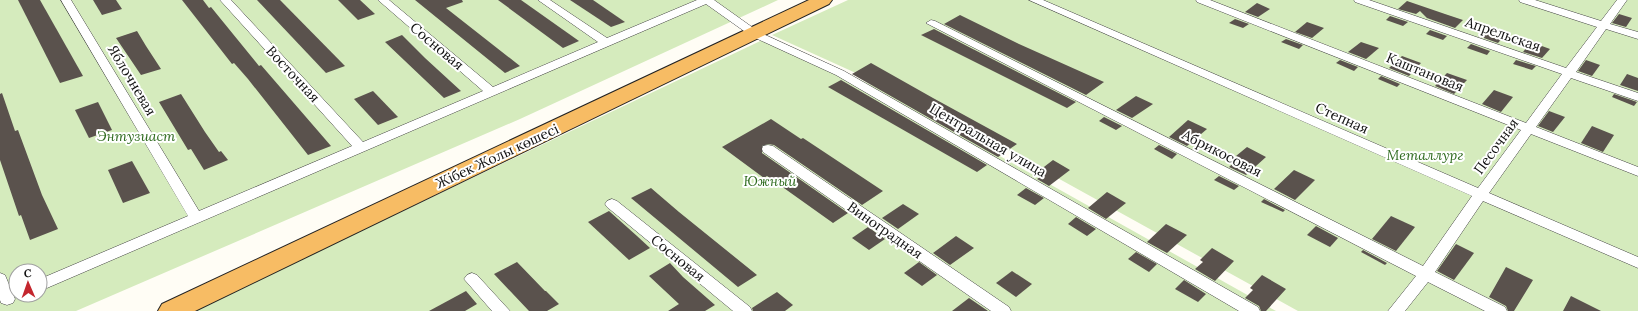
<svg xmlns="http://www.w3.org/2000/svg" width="1638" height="311" viewBox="0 0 1638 311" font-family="Lora,serif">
<rect width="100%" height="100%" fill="#fffdf5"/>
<!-- green -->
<g fill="#d5ebbd" fill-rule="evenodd">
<path d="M0 0H778L520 119 76 311H0ZM16 271H40V295H16Z"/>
<path d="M848 0H1638V311H1298L922 103 772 35Z"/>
<path d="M769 37 880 89 1276 311H192Z"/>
</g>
<!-- building -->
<g fill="#5a524d">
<path d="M18 0H40L83 76 60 83Z"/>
<path d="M93 0H116L122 9 102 15Z"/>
<path d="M182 0H203L209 8 211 7 259 66 261 65 331 146 308 155 248 79 234 63 232 64Z"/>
<path d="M257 0H280L345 66 326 73Z"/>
<path d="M338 0H360L375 14 358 20Z"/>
<path d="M415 0H462L463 2 446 8 520 66 505 73Z"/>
<path d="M498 0H521L579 41 563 48Z"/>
<path d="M570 0H593L625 22 611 27Z"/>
<path d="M1407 1 1445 14 1463 20 1455 28 1427 18 1420 11 1416 14 1398 9Z"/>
<path d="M1257 3 1270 9 1258 17 1245 12Z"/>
<path d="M1619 14 1632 18 1626 27 1612 23Z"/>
<path d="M960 15 1019 44 1104 82 1086 95 944 24Z"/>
<path d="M1390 16 1408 22 1403 26 1386 20Z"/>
<path d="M1235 19 1249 24 1243 28 1229 23Z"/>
<path d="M1307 22 1324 28 1312 38 1295 32Z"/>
<path d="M1487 27 1506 34 1498 43 1478 36Z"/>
<path d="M934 29 1076 102 1067 108 921 35Z"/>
<path d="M1430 30 1447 36 1443 40 1426 34Z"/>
<path d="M137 31 146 46 161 69 141 75 116 38Z"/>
<path d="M402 35 425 58 461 91 444 98 385 42Z"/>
<path d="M1286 39 1303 45 1299 49 1281 42Z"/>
<path d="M1361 42 1379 48 1366 59 1348 52Z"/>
<path d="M1531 42 1550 49 1542 58 1523 52Z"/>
<path d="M1471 44 1490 51 1487 55 1467 48Z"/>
<path d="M1402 56 1421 63 1409 76 1389 68Z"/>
<path d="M1340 60 1358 67 1354 71 1336 63Z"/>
<path d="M1516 60 1536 66 1532 70 1513 64Z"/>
<path d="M1586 60 1600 65 1592 76 1578 71Z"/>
<path d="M871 63 933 98 1017 144 998 157 852 74Z"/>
<path d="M1447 73 1467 80 1454 94 1435 86Z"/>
<path d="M1627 74 1638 78V91L1620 85Z"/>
<path d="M1381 76 1400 84 1397 87 1378 79Z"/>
<path d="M841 80 987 165 977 172 828 87Z"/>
<path d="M1494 90 1513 97 1501 112 1482 104Z"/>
<path d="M373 91 398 117 378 125 354 99Z"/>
<path d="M2 93 15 131 18 130 42 195 58 229 30 240 21 215 19 216 0 160V94Z"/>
<path d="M181 94 205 132 219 152 221 151 228 160 204 170 191 149 188 150 159 102Z"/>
<path d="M1614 94 1637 102 1634 106 1612 97Z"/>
<path d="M1136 96 1153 104 1132 118 1116 110Z"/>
<path d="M98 102 112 130 89 138 75 110Z"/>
<path d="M1549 111 1565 117 1553 132 1538 126Z"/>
<path d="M1104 117 1122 126 1116 130 1099 121Z"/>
<path d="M771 119 801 139 803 138 883 191 862 205 774 145 768 144 762 146V153L848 213 833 223 767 176 764 178 722 147Z"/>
<path d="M1188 120 1207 129 1187 146 1169 137Z"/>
<path d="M1592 126 1614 135 1603 152 1581 143Z"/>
<path d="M1159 145 1177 154 1172 159 1154 149Z"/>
<path d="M1247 147 1266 157 1246 175 1229 167 1239 158 1236 156Z"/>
<path d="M1053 160 1070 170 1049 186 1037 179 1046 173 1040 170Z"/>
<path d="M132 161 150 193 123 203 108 170Z"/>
<path d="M1294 170 1315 180 1295 200 1274 189Z"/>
<path d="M1219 176 1239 186 1234 190 1214 180Z"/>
<path d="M651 188 679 212 757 275 738 287 631 198Z"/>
<path d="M1026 188 1044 198 1035 205 1017 195Z"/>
<path d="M1107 192 1126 203 1106 219 1088 208Z"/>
<path d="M1264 199 1285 210 1283 212 1261 202Z"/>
<path d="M903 204 919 214 898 229 882 218Z"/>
<path d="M609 211 637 236 650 248 629 260 588 222Z"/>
<path d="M1391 216 1415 227 1396 251 1372 239Z"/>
<path d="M1076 217 1096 229 1087 236 1068 224Z"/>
<path d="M1166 224 1187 235 1167 253 1147 242Z"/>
<path d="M1316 226 1338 238 1330 247 1307 235Z"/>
<path d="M868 227 885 239 869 250 852 238Z"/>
<path d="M956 236 974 248 950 265 933 253Z"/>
<path d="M1456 244 1474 253 1454 280 1437 271Z"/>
<path d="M1212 248 1234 261 1215 281 1195 269 1203 262 1200 260Z"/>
<path d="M1363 250 1387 263 1385 265 1361 252Z"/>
<path d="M1136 252 1157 264 1149 272 1128 259Z"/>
<path d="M517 262 545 291H546L559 304 547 311H529L494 274Z"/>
<path d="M919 262 937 275 922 286 904 273Z"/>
<path d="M670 263 683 277 715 305 705 311H668L679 304 649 276Z"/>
<path d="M1506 267 1533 280 1514 311H1508L1506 306 1489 297Z"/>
<path d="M1012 271 1032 284 1016 297 996 283Z"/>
<path d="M1262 275 1286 289 1266 311H1261L1259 306 1245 298 1253 290 1250 288Z"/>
<path d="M1184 280 1206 294 1198 302 1175 289Z"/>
<path d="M466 291 477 304 465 311H429Z"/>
<path d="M777 292 793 305 785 311H753L752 308Z"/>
<path d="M1571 296 1601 311H1563Z"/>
<path d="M969 298 988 311H952Z"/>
</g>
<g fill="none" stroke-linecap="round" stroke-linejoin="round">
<defs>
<g id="minor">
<path d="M61 0H71L199 211 352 146 220 0H231L363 142 483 91 378 0H389L493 87 598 42 538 0H550L607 38 697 0H714L759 32 844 71 1258 307 1260 311H1239L836 75 751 36 706 4 40 291V279L188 216Z"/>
<path d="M1029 0H1043L1478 188 1521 130 1197 2 1196 0H1210L1526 123 1562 74 1355 2 1354 0H1369L1566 68 1597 27 1520 2 1519 0H1535L1601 21 1617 0H1627L1610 24 1638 32V39L1606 29 1576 72 1638 93V101L1571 78 1536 127 1638 167V176L1531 134 1489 193 1638 257V268L1483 201 1435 272 1505 307 1507 311H1485L1428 282 1405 311H1388L1416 276 926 23 931 20 935 21 1423 266 1472 196Z"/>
<path d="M768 145 773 146 1009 307 1011 311H991L763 152 762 149 763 146Z"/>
<path d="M612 199 617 201 750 307 752 311H733L607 207 605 204 607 201Z"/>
<path d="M0 273 5 275 15 299 13 303 7 305 1 303 0 300Z"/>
<path d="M472 273 477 275 510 311H492L464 279 467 275Z"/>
</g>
<path id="trunk" d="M809 0H832L829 4 195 311H158L162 304Z"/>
</defs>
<!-- minor casing -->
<use href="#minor" stroke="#444" stroke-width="1"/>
<!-- trunk casing -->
<use href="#trunk" stroke="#222" stroke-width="2"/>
<!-- minor -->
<use href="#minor" fill="#fff" fill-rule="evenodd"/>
<!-- trunk -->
<use href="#trunk" fill="#f7bc64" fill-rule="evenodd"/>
</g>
<g text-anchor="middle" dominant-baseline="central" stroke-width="4" stroke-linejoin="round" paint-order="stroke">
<!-- street labels -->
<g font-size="14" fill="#111" stroke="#fff">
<text transform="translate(1503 34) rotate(19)">Апрельская</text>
<text transform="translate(437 46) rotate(40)">Сосновая</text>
<text transform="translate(1425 72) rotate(22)">Каштановая</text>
<text transform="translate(293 74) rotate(47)">Восточная</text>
<text transform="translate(132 80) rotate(59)">Яблочневая</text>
<text transform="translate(1342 118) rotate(24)">Степная</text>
<text transform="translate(988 140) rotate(30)">Центральная улица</text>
<text transform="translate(1496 146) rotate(-54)">Песочная</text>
<text transform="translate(1222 153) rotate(27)">Абрикосовая</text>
<text transform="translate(497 156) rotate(-25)">Жібек Жолы көшесі</text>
<text transform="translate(885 230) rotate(35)">Виноградная</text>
<text transform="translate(678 258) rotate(39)">Сосновая</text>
</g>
<!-- park labels -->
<g font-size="14" font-style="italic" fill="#2f6b1f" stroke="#fff">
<text x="136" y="136">Энтузиаст</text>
<text x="1425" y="155">Металлург</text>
<text x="770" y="181">Южный</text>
</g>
</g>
<!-- north arrow -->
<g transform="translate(28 283) rotate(358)"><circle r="19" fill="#ffffff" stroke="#a0a0a0"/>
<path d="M0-3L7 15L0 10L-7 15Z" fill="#c4262e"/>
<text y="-6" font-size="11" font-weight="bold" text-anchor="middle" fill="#111111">С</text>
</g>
</svg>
